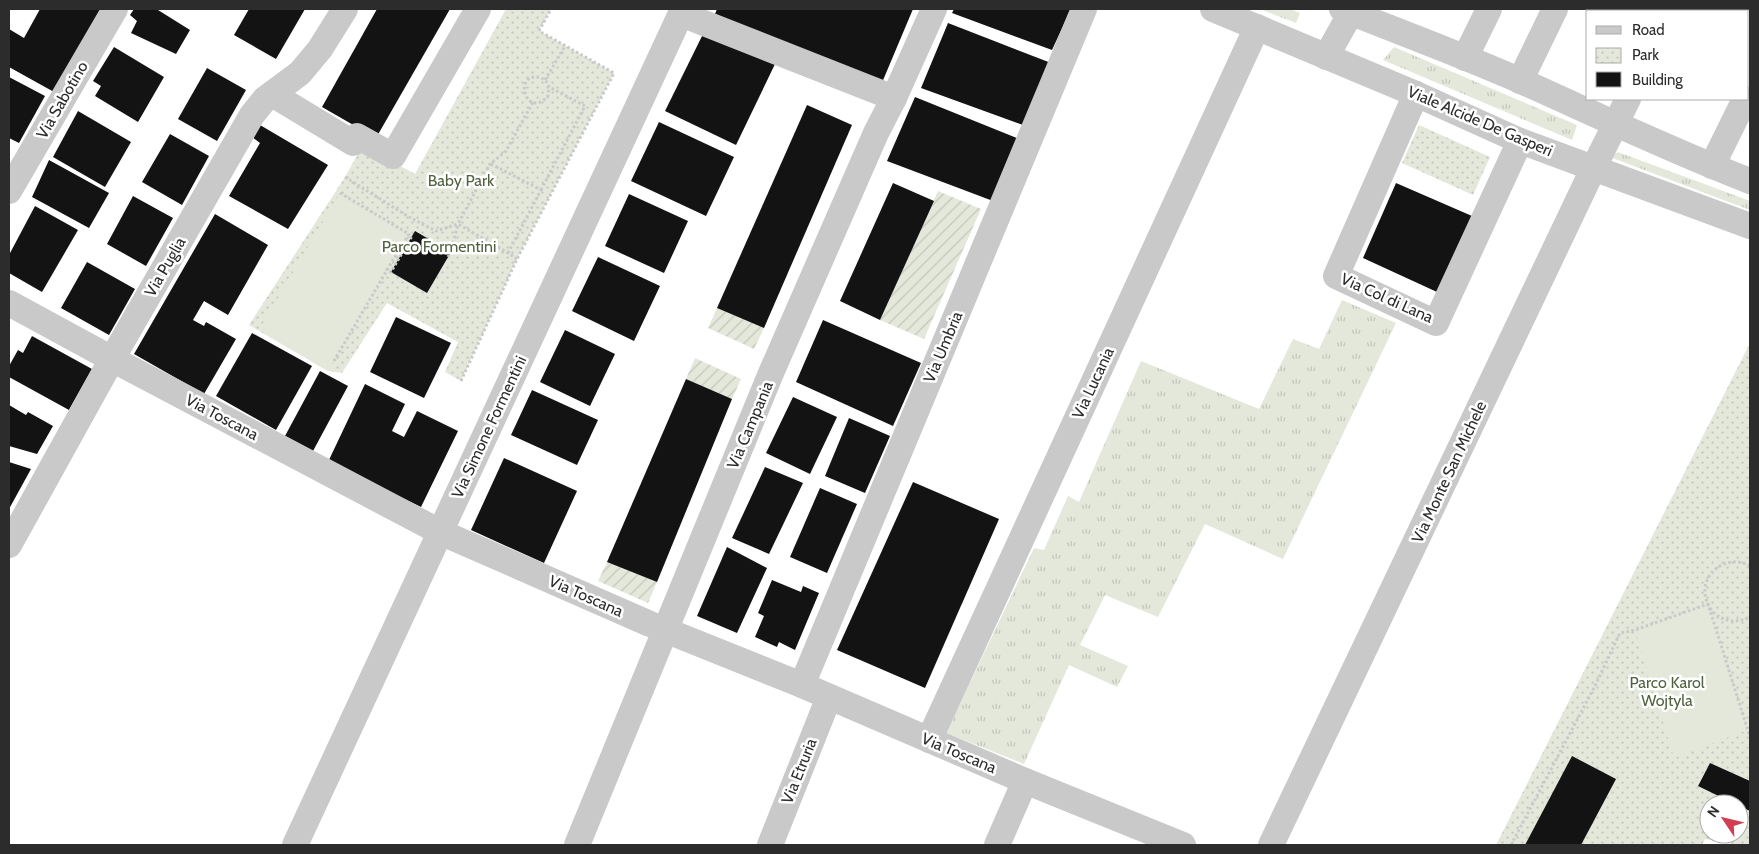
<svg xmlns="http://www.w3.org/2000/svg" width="1759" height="854" viewBox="0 0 1759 854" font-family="Cabin,sans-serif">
<defs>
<pattern id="grass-tufts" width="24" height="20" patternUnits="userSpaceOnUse" patternTransform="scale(1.25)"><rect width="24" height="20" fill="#e3e8da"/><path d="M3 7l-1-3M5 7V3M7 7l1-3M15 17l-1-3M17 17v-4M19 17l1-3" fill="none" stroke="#c3c7bb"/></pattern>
<pattern id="park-dots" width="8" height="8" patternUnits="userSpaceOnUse" patternTransform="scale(1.25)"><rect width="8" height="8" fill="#e3e8da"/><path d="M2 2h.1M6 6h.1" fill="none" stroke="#c3c7bb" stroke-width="1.8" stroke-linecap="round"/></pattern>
<pattern id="garden-furrows" width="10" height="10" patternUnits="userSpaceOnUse" patternTransform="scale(1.25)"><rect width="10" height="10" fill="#e3e8da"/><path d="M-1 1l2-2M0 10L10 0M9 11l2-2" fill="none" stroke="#c3c7bb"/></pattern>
</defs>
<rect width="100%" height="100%" fill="#fff"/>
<!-- grass -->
<g fill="url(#grass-tufts)">
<path d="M1260 9H1290L1300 13 1296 23Z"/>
<path d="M1394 47 1577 125 1572 140 1383 60Z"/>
<path d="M1618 152 1750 201V210L1610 157Z"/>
<path d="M1342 300 1396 323 1283 559 1205 524 1158 617 1105 595 1080 645 1128 666 1117 687 1069 665 1024 764 946 733 1034 548 1044 550 1068 496 1079 502 1141 361 1259 409 1293 339 1319 349Z"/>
</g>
<!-- park -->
<g fill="url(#park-dots)">
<path d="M506 9H551L539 31 614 73 517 259 461 381 445 372 458 342 387 303 342 373 328 371 249 325 345 177 363 145 415 174Z"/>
<path d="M1419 125 1490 157 1473 195 1402 163Z"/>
<path d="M1750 343V781L1710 763 1698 785 1735 804H1709V834H1739V806L1750 811V845H1736L1705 839 1702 845H1496Z"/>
</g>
<!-- garden -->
<g fill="url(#garden-furrows)">
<path d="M938 191 981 209 924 339 880 320Z"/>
<path d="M717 308 764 328 754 349 708 328Z"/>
<path d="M695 358 741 379 732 399 686 379Z"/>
<path d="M607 562 657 582 648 603 598 581Z"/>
</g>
<!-- pitch -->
<g fill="#e3e8da">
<path d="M340 193 409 234 328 371 259 330Z"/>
<path d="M1708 604 1747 730 1674 758 1635 630Z"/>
</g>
<!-- building -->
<g fill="#131313">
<path d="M40 9H101L54 92 9 67V29L24 38Z"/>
<path d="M134 9H159L158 10 190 30 176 54 131 33 137 21 130 15Z"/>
<path d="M249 9H305L276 59 234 35Z"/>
<path d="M377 9H450L376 138 322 107Z"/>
<path d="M717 9H913L881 85 715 14Z"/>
<path d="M954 9H1071L1052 50 952 13Z"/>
<path d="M948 23 1051 63 1023 125 921 88Z"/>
<path d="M706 28 776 62 736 145 665 111Z"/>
<path d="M114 47 164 77 138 122 95 96 101 86 93 81Z"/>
<path d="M207 68 246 90 217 141 178 119Z"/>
<path d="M9 77 45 96 19 143 9 138Z"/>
<path d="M915 97 1019 139 993 201 887 161Z"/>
<path d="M807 105 852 125 764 328 717 308Z"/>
<path d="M78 111 131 142 105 187 53 157Z"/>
<path d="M659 122 734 157 706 216 631 181Z"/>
<path d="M260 125 328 165 288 229 229 196 260 143 252 137Z"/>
<path d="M170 134 209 156 182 205 142 182Z"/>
<path d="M49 160 109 193 89 228 32 197Z"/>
<path d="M893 183 934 201 880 320 840 301Z"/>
<path d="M1396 183 1472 216 1437 292 1363 258Z"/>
<path d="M629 194 688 221 664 273 605 246Z"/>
<path d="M133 196 173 218 146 266 107 244Z"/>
<path d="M35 206 78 230 42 292 9 273V255Z"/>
<path d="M215 214 268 245 228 315 204 301 193 320 204 326 206 322 236 339 204 394 134 354Z"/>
<path d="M415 231 451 252 427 293 391 272Z"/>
<path d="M598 257 660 286 634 341 572 311Z"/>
<path d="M87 262 135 289 109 335 61 308Z"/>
<path d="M396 317 451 343 424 398 370 372Z"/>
<path d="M823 320 921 363 893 426 796 382Z"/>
<path d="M565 330 615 354 590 406 540 382Z"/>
<path d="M252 333 312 366 276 430 216 396Z"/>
<path d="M32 336 92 369 69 410 9 377V366L18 350 23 353Z"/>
<path d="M320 371 348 386 313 451 285 436Z"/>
<path d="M686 379 732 399 657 582 607 562Z"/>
<path d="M365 384 405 404 392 431 404 437 417 411 458 431 421 507 328 462Z"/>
<path d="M532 390 598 420 577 465 511 435Z"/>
<path d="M793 397 837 417 810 474 766 453Z"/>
<path d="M9 405 26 415 28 412 53 426 37 454 9 446Z"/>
<path d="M849 418 890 436 865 493 825 476Z"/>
<path d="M504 458 577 491 544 563 471 530Z"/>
<path d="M9 462 31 469 9 509Z"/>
<path d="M765 467 803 483 769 554 732 538Z"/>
<path d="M913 482 999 519 925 688 837 650Z"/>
<path d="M820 488 857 504 827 573 790 557Z"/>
<path d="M727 547 767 568 737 633 697 616Z"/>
<path d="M772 580 801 592 803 586 819 593 795 650 779 642 777 647 755 637 764 616 758 613Z"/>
<path d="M1572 756 1616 779 1581 845H1525Z"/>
<path d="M1710 763 1750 781V811L1739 806V804H1735L1698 786Z"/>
</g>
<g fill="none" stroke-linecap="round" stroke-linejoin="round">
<!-- path -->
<g stroke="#c9c9c9" stroke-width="3" stroke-dasharray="2.5 2.5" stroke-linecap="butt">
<path d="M545 80 565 46"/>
<path d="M491 164 541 190 508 253"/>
<path d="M345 177 409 217 436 231 458 224"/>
<path d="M541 190 585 106 549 87C547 82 544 78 538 77 513 74 526 120 548 96L549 87"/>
<path d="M340 193 409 234 387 270 391 272 412 236"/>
<path d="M448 257 451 252 458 224"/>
<path d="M517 259 508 253 458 224 490 164 506 151 533 102"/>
<path d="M334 361 387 270"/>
<path d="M461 381 517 259 614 73 539 31 551 9"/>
<path d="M1750 566C1741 561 1730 560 1720 566 1687 586 1713 635 1750 617"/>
<path d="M1511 845 1595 686 1620 633 1635 630 1708 604 1750 737"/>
</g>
<!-- minor -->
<g stroke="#c9c9c9" stroke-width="26">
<path d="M1213 9 1416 94 1520 141 1750 226"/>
<path d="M1342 9C1402 33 1462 55 1521 81 1597 115 1672 151 1750 181"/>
<path d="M1673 11 1674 9"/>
<path d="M681 14 894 98"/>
<path d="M1326 57 1353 9"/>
<path d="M1465 58 1489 9"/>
<path d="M1520 81 1555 9"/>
<path d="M272 94 353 143 357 136 393 156 478 9"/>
<path d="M1416 94 1336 276 1436 323 1520 141"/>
<path d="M1712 166 1745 99"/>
<path d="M9 191 115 9"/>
<path d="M9 303 112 359 440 532 650 624 802 685 1025 781 1183 845"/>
<path d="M9 545 112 359 252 115 265 99 300 73 320 49 345 9"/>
<path d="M802 685 1084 9"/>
<path d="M929 740 1257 27"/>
<path d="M295 845 683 9"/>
<path d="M577 845 771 373 876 133 894 98 934 9"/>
<path d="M770 845 829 697"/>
<path d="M997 845 1025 781"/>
<path d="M1271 845 1594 167 1628 99"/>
</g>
</g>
<g text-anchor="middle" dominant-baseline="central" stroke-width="5" stroke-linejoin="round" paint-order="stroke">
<!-- street labels -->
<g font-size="16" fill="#2c2c2c" stroke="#fff">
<text transform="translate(62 100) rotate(-60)">Via Sabotino</text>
<text transform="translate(1480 121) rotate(23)">Viale Alcide De Gasperi</text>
<text transform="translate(165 267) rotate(-60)">Via Puglia</text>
<text transform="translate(1387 298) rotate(24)">Via Col di Lana</text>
<text transform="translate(943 347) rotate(-67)">Via Umbria</text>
<text transform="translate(1093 383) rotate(-65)">Via Lucania</text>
<text transform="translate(222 417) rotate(28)">Via Toscana</text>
<text transform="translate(750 425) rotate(-67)">Via Campania</text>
<text transform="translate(489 427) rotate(-65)">Via Simone Formentini</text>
<text transform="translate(1449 472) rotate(-65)">Via Monte San Michele</text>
<text transform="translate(586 596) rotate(24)">Via Toscana</text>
<text transform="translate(959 753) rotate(23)">Via Toscana</text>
<text transform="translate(799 771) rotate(-68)">Via Etruria</text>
</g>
<!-- park labels -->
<g font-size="16" fill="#51623e" stroke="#fff">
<text x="461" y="180">Baby Park</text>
<text x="439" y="246">Parco Formentini</text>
<text x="1667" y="682">Parco Karol<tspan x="1667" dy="18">Wojtyla</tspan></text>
</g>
</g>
<!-- border -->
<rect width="1759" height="854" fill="none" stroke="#2c2c2c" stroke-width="20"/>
<!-- legend -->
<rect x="1586" y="10" width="162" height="90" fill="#ffffff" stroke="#ababab"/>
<rect x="1596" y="26" width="25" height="8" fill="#c9c9c9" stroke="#ababab"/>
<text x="1632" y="35" font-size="15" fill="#2c2c2c">Road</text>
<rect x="1596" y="48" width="25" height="15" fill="url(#park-dots)" stroke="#ababab"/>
<text x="1632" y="60" font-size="15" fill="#2c2c2c">Park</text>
<rect x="1596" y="72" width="25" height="15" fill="#131313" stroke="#ababab"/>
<text x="1632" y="85" font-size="15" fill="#2c2c2c">Building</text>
<!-- north arrow -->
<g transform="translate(1724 819) rotate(305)"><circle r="24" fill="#ffffff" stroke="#ababab"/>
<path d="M0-4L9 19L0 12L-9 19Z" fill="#d23f53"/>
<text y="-8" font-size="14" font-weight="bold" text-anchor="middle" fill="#2c2c2c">N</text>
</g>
</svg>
